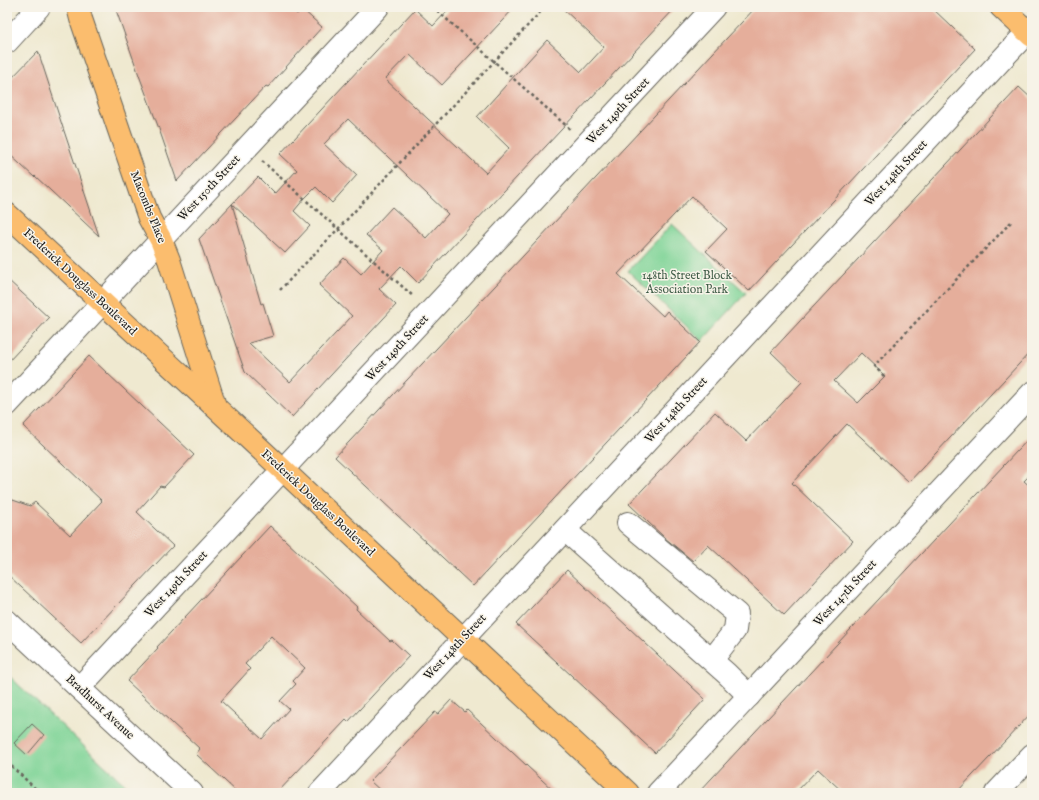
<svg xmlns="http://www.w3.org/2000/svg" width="1039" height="800" viewBox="0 0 1039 800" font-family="'IM FELL English',serif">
<rect width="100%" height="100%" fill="#f7f3e8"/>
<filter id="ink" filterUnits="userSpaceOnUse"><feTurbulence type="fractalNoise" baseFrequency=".025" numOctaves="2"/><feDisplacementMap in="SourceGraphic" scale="8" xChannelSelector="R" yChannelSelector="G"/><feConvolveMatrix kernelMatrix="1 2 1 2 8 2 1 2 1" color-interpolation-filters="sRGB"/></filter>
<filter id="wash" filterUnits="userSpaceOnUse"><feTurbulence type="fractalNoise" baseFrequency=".012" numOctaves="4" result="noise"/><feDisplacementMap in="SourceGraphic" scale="16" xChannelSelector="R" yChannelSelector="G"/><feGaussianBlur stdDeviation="0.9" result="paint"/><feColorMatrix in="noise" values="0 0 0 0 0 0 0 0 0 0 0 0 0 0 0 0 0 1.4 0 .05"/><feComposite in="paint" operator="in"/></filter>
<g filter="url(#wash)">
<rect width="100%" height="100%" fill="#efe9d0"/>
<!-- green -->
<g fill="#7fd497" stroke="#4e785a">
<path d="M672 224 746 293 702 341 628 271Z"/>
<path d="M7 674 134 793H7Z"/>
</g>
<g id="blocks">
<!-- building -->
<g fill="#e5ae9b" fill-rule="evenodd">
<path d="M115 7H289L297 14 302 9 322 27 268 87 266 86 177 181 158 126 140 78Z"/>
<path d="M451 7H515L442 85 409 54 385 79 486 173 509 148 477 117 547 40 581 72 604 47 561 7H676L418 283 401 266 379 289 396 305 292 417 245 372 199 239 232 204 261 304 263 303 273 336 249 343 290 382 352 316 319 285 344 258 361 274 383 250 366 235 392 207 426 238 448 214 348 119 324 144 357 175 332 203 316 187 304 199 294 211 310 226 285 253 232 204 258 177 275 194 297 170 280 154 415 9 433 26Z"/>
<path d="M756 7H931L975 49 749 291 706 251 727 229 692 196 618 274 663 316 667 311 700 342 473 586 335 457Z"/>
<path d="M38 51 62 125 99 236 35 176 34 177 7 152V83Z"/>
<path d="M1019 87 1032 99V350L909 482 847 424 792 483 853 541 784 615 708 545 693 561 665 538 629 504 715 412 746 441 802 382 771 352ZM861 353 885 376 858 403 834 381Z"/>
<path d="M7 279 49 318 7 363Z"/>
<path d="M89 356 194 455 164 487 160 486 137 512 173 546 81 643 7 574V498L30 506 35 502 70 535 102 501 23 426Z"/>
<path d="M1032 435V473L1024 481 1032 488V712L1006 740 956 793H844L818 769 795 793H698Z"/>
<path d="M270 526 357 607 356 609 390 641 392 640 409 656 348 722 346 720 277 793H238L196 754 200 749 127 681 158 648 157 647ZM271 636 305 668 293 681 296 684 280 701 289 709 262 739 221 701 250 669 245 664Z"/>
<path d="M567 570 705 699 655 753 516 624Z"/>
<path d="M451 700 465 712 467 710 556 793H383L370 781 435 712 438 714Z"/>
<path d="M32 724 44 735 27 755 14 743Z"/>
</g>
</g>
</g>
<g filter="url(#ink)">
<use href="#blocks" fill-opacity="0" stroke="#66645b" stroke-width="1"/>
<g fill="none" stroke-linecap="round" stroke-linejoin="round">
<defs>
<g id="minor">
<path d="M7 42 39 7"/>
<path d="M7 405 378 7"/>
<path d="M628 523 737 614 735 630 712 660"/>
<path d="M565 530 727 674 749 696"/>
<path d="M7 621 192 793"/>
<path d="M79 688 714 7"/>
<path d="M320 793 1032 27"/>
<path d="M658 793 1032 393"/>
<path d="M996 793 1032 755"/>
</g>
<g id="major">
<path d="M78 7 81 19 149 218 161 240 169 260 215 406"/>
<path d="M1001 7 1032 36"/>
<path d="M7 214 283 470 463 639 628 793"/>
</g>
</defs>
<!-- minor casing -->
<use href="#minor" stroke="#66645b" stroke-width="24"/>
<!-- major casing -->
<use href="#major" stroke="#66645b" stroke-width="24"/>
<!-- path -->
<g stroke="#66645b" stroke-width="2.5" stroke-dasharray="3 3" stroke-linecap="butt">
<path d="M433 7 570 129"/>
<path d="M262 161 414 297"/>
<path d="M280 290 338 229 545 7"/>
<path d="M884 376 874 366 1011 222"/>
<path d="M7 762 40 793"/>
</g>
<!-- minor -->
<use href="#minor" stroke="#fff" stroke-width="22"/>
<!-- major -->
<use href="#major" stroke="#fbbd6e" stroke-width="22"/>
</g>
</g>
<g text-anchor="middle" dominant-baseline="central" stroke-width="3" stroke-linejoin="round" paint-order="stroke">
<!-- street labels -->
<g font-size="12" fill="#1c1c1c" stroke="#f7f3e8">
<text transform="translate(618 111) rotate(-47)">West 149th Street</text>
<text transform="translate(896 173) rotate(-47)">West 148th Street</text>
<text transform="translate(209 188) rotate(-47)">West 150th Street</text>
<text transform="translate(148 207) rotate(68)">Macombs Place</text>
<text transform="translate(80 282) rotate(43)">Frederick Douglass Boulevard</text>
<text transform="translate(397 348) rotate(-47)">West 149th Street</text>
<text transform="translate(676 410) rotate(-47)">West 148th Street</text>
<text transform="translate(318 503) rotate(43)">Frederick Douglass Boulevard</text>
<text transform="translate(176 584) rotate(-47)">West 149th Street</text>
<text transform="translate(845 593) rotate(-47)">West 147th Street</text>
<text transform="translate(455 647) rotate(-47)">West 148th Street</text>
<text transform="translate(100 707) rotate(43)">Bradhurst Avenue</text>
</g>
<!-- park labels -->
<g font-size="12" fill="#3f5c47" stroke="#f7f3e8">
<text x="687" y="275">148th Street Block<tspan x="687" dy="14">Association Park</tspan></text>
</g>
</g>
<!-- margin -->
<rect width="1039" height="800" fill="none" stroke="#f7f3e8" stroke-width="24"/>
</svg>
